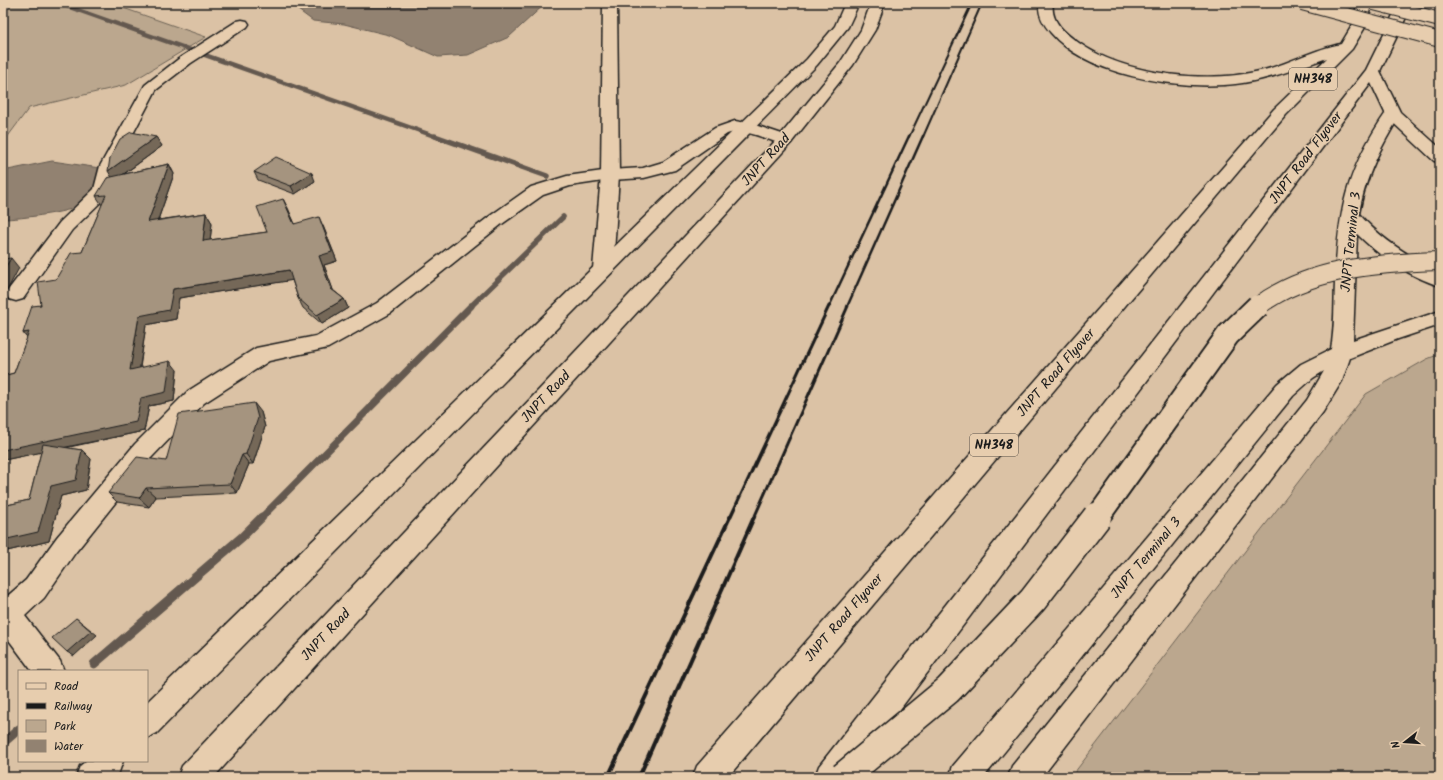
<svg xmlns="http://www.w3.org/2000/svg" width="1443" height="780" viewBox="0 0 1443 780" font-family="Kalam,sans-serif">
<rect width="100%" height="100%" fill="#dbc2a5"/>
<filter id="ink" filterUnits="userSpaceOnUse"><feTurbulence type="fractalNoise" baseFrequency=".025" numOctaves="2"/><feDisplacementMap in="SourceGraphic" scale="8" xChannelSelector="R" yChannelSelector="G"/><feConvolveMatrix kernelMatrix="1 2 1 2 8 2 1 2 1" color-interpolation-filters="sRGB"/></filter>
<g filter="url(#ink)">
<!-- green -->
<g fill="#bba78e" stroke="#6c6255">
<path d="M3 3H109L206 37 126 85 29 108 3 143Z"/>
<path d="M1440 354V777H1071L1366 394 1427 359Z"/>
</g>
<!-- water -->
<g fill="#928271" stroke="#63594f">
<path d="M294 3H546L509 37 468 55 438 57 389 35 344 24 313 21 294 7Z"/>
<path d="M52 161 100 168C100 179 96 193 87 202 77 212 19 219 3 219V171Z"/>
</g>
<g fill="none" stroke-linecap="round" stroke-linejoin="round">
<!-- stream-far3 -->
<path stroke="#63594f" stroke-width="4.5" d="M58 3 437 137"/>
<!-- stream-far2 -->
<g stroke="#63594f" stroke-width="5.5">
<path d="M435 136 547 176"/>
<path d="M470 307 563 217"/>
</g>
<!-- stream-far1 -->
<path stroke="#63594f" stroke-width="7" d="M261 518 471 306"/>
<!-- stream -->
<g stroke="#63594f" stroke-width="9">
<path d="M94 664 242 537 262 517"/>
<path d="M3 743 19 729"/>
</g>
<defs>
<g id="minor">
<path d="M242 20 247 21 249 24 247 27 191 63 156 90 116 166 111 191 108 195 72 230 23 299 16 301 9 299 6 294 9 289 60 222 94 189 100 166 145 85 181 57 237 21Z"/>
<path d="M735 121 752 124 791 137 793 140 791 143 785 145C765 140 747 127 727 134L675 170 644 178 610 180 570 186 543 195 502 224 391 313 328 348 269 361 204 403 151 458 75 553 44 598 25 616 60 661 64 671H32L3 632V600L26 580 57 537 135 444 188 391 256 348 316 336 377 303 490 216 531 187 567 176 610 170 643 168 663 162 715 128Z"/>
</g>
<path id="tertiary" d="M603 3H617L619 175 613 269 610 274 603 275 596 274 593 269 601 175Z"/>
<path id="primary" d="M1393 109 1399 111 1401 114C1381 146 1365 177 1359 214 1382 240 1409 257 1440 271V286C1410 277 1379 256 1357 234L1353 340 1440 311V325L1398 339 1350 358 1342 381 1323 412 1042 777H1008L1012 766 1307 400 1324 371 1313 378 1293 396 984 777H949L953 766 1277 384 1301 364 1331 349C1335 327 1334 305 1335 282 1338 211 1346 170 1387 111Z"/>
<g id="trunk">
<path d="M845 3H859L848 27 817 65 157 733 147 738V702L807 59 835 26Z"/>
<path d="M871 3H885L875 30 853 65 791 143 214 777H178L182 766 779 137 840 63 861 30Z"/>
<path d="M1039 3H1053C1050 22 1066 34 1079 43 1126 76 1209 84 1264 70 1290 63 1315 49 1341 44L1353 24 1357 3H1371L1367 24 1352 49 1286 115 728 777H693L697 766 1274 109 1327 58C1293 70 1260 83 1224 85 1171 88 1087 75 1051 33 1043 24 1038 15 1039 3Z"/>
<path d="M1399 3H1413L1380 71 1400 112 1440 148V162L1434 161 1387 117 1371 83 849 777H815L819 766 1366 70Z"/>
<path d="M86 761H123L119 772 113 777H76L80 766Z"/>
</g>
</defs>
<!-- minor casing -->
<use href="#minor" stroke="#1c1c1c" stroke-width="3"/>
<!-- tertiary casing -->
<use href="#tertiary" stroke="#1c1c1c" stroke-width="3"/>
<!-- primary casing -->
<use href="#primary" stroke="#1c1c1c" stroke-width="3"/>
<!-- trunk casing -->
<use href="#trunk" stroke="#1c1c1c" stroke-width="3"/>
<!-- minor -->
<use href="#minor" fill="#e7cdae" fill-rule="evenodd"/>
<!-- tertiary -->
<use href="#tertiary" fill="#e7cdae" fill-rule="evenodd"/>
<!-- primary -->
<use href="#primary" fill="#e7cdae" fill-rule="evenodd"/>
<!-- trunk -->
<use href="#trunk" fill="#e7cdae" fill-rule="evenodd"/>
<!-- rail-far3 -->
<g stroke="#1c1c1c" stroke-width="2">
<path d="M909 137 972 3"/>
<path d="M923 137 982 3"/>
</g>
<!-- rail-far2 -->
<g stroke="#1c1c1c" stroke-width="2.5">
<path d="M829 307 909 136"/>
<path d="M847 307 923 136"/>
</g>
<!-- rail-far1 -->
<g stroke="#1c1c1c" stroke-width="3">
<path d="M730 518 829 306"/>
<path d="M754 518 848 306"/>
</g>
<!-- rail -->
<g stroke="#1c1c1c" stroke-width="4">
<path d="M608 777 730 517"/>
<path d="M639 777 754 517"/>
</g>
<defs>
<g id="trunk-bridge-far3">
<path d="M1302 3 1440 40"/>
<path d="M1374 3 1440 20"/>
</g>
<path id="trunk-bridge-far2" d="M1257 307C1307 268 1379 263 1440 261"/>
<path id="trunk-bridge-far1" d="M1097 518 1228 335 1258 306"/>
<path id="trunk-bridge" d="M843 777 948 690 1033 600 1097 517"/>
</defs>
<!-- trunk-bridge-far3 casing -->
<use href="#trunk-bridge-far3" stroke="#1c1c1c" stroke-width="16" stroke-linecap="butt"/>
<!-- trunk-bridge-far2 casing -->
<use href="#trunk-bridge-far2" stroke="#1c1c1c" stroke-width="20" stroke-linecap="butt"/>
<!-- trunk-bridge-far1 casing -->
<use href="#trunk-bridge-far1" stroke="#1c1c1c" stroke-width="26" stroke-linecap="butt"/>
<!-- trunk-bridge casing -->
<use href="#trunk-bridge" stroke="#1c1c1c" stroke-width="31" stroke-linecap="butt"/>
<!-- trunk-bridge-far3 -->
<use href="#trunk-bridge-far3" stroke="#e7cdae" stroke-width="14"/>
<!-- trunk-bridge-far2 -->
<use href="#trunk-bridge-far2" stroke="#e7cdae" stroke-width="18"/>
<!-- trunk-bridge-far1 -->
<use href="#trunk-bridge-far1" stroke="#e7cdae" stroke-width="22"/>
<!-- trunk-bridge -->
<use href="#trunk-bridge" stroke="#e7cdae" stroke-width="28"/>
</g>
<!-- wall -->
<g fill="#8e7f6d" stroke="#1c1c1c">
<path d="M156 137 162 146 124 174 169 164 174 174 158 220 206 213 212 223 210 240 267 232 283 199 295 224 323 226 337 261 324 265 333 290 344 299 348 308 322 324 303 308 298 298 292 280 179 298 176 319 146 325 140 368 177 370 174 401 149 406 144 431 65 448 82 450 91 459 86 490 61 496 49 541 3 552V506L29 500 41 452 4 460 3 464V376L14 373 27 338 23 333 56 279 82 252 102 205 96 196 112 177Z"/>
<path d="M254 172 315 181 295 194 258 180Z"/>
<path d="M261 412 265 427 253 464H249L237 493 156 497 149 507 117 502 108 493 166 461Z"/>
</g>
<!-- shaded-wall -->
<g fill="#746859" stroke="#1c1c1c">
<path d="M156 137 162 146 114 181 108 171Z"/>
<path d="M169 164 174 174 154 231 148 222Z"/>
<path d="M312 173 315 181 295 194 291 186Z"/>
<path d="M283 199 288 208 299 233 294 224Z"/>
<path d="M206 213 212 223 209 251 203 241Z"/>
<path d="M319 217 323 226 337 261 324 265 336 298 331 289 319 256Z"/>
<path d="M11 258 19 268 5 294 3 292V271Z"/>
<path d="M289 270 294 280 179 298 176 319 146 325 138 379 130 370 139 316 173 289Z"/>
<path d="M344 299 348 308 322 324 317 315Z"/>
<path d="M29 332 31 343 23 333Z"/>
<path d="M170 361 177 370 174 401 149 406 144 431 4 460 3 464V450L141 398Z"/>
<path d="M254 403 261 412 265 427 253 464 246 454Z"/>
<path d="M82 450 91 459 86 490 61 496 49 541 3 552V540L51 486Z"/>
<path d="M242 455 249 464 237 493 230 484Z"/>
<path d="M146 488 156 497 149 507 139 498Z"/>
<path d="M76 618 97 635 74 656 67 652Z"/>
</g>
<!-- building -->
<g fill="#a5947f" stroke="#1c1c1c">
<path d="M131 132 156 137 108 171 110 158 120 139Z"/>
<path d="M276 157 312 173 291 186 254 172Z"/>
<path d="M169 164 148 222 206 213 203 241 267 232 257 207 283 199 294 224 319 217 332 252 319 256 331 289 344 299 317 315 298 298 289 270 173 289 169 310 139 316 130 370 170 361 166 392 141 398 136 422 3 450V376L14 373 29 332 23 333 32 306 41 305 38 282 56 279 71 253 82 252 106 195 96 196 107 178Z"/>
<path d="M11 258 3 271V259Z"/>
<path d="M254 403 258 418 246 454 242 455 230 484 146 488 139 498 108 493 137 457 166 461 179 414Z"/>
<path d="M43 444 82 450 76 480 51 486 38 532 3 540V506L29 500Z"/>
<path d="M76 618 91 631 67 652 52 638Z"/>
</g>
</g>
<g text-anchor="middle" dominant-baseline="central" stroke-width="3" stroke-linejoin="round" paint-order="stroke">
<!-- shield labels -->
<g fill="#e7cdae" stroke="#595148" stroke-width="1">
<rect x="1289" y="68" width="48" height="22" rx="3"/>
<rect x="970" y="434" width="48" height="22" rx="3"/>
</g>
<g font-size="13" font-weight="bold" fill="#1c1c1c">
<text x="1313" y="79">NH348</text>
<text x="994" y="445">NH348</text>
</g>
<!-- street labels -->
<g font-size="14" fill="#1c1c1c" stroke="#e7cdae">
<text transform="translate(1306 158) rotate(-53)">JNPT Road Flyover</text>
<text transform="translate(766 160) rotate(-48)">JNPT Road</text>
<text transform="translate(1351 242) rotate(-84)">JNPT Terminal 3</text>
<text transform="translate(1056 373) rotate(-49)">JNPT Road Flyover</text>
<text transform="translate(546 397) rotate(-47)">JNPT Road</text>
<text transform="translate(1146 558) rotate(-50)">JNPT Terminal 3</text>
<text transform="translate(844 618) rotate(-49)">JNPT Road Flyover</text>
<text transform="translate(326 635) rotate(-47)">JNPT Road</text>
</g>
</g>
<!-- margin -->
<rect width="1443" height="780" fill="none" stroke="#e7cdae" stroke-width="16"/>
<rect x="8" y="8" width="1427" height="764" fill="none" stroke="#1c1c1c" stroke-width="1.5" filter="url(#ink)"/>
<!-- legend -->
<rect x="18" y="670" width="130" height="92" fill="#e7cdae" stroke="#968674"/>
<rect x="26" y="683" width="20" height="6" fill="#e7cdae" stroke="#968674"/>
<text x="54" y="690" font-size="12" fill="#1c1c1c">Road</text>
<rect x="26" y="703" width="20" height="6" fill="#1c1c1c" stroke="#968674"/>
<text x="54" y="710" font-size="12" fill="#1c1c1c">Railway</text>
<rect x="26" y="720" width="20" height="12" fill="#bba78e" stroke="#968674"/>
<text x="54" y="730" font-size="12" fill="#1c1c1c">Park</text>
<rect x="26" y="740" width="20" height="12" fill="#928271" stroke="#968674"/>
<text x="54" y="750" font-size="12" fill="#1c1c1c">Water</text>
<!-- north arrow -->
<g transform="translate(1405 742) rotate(253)" stroke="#e7cdae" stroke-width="3" paint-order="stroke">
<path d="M0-3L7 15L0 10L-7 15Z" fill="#1c1c1c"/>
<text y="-6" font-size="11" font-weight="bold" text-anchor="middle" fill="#1c1c1c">N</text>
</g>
</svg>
